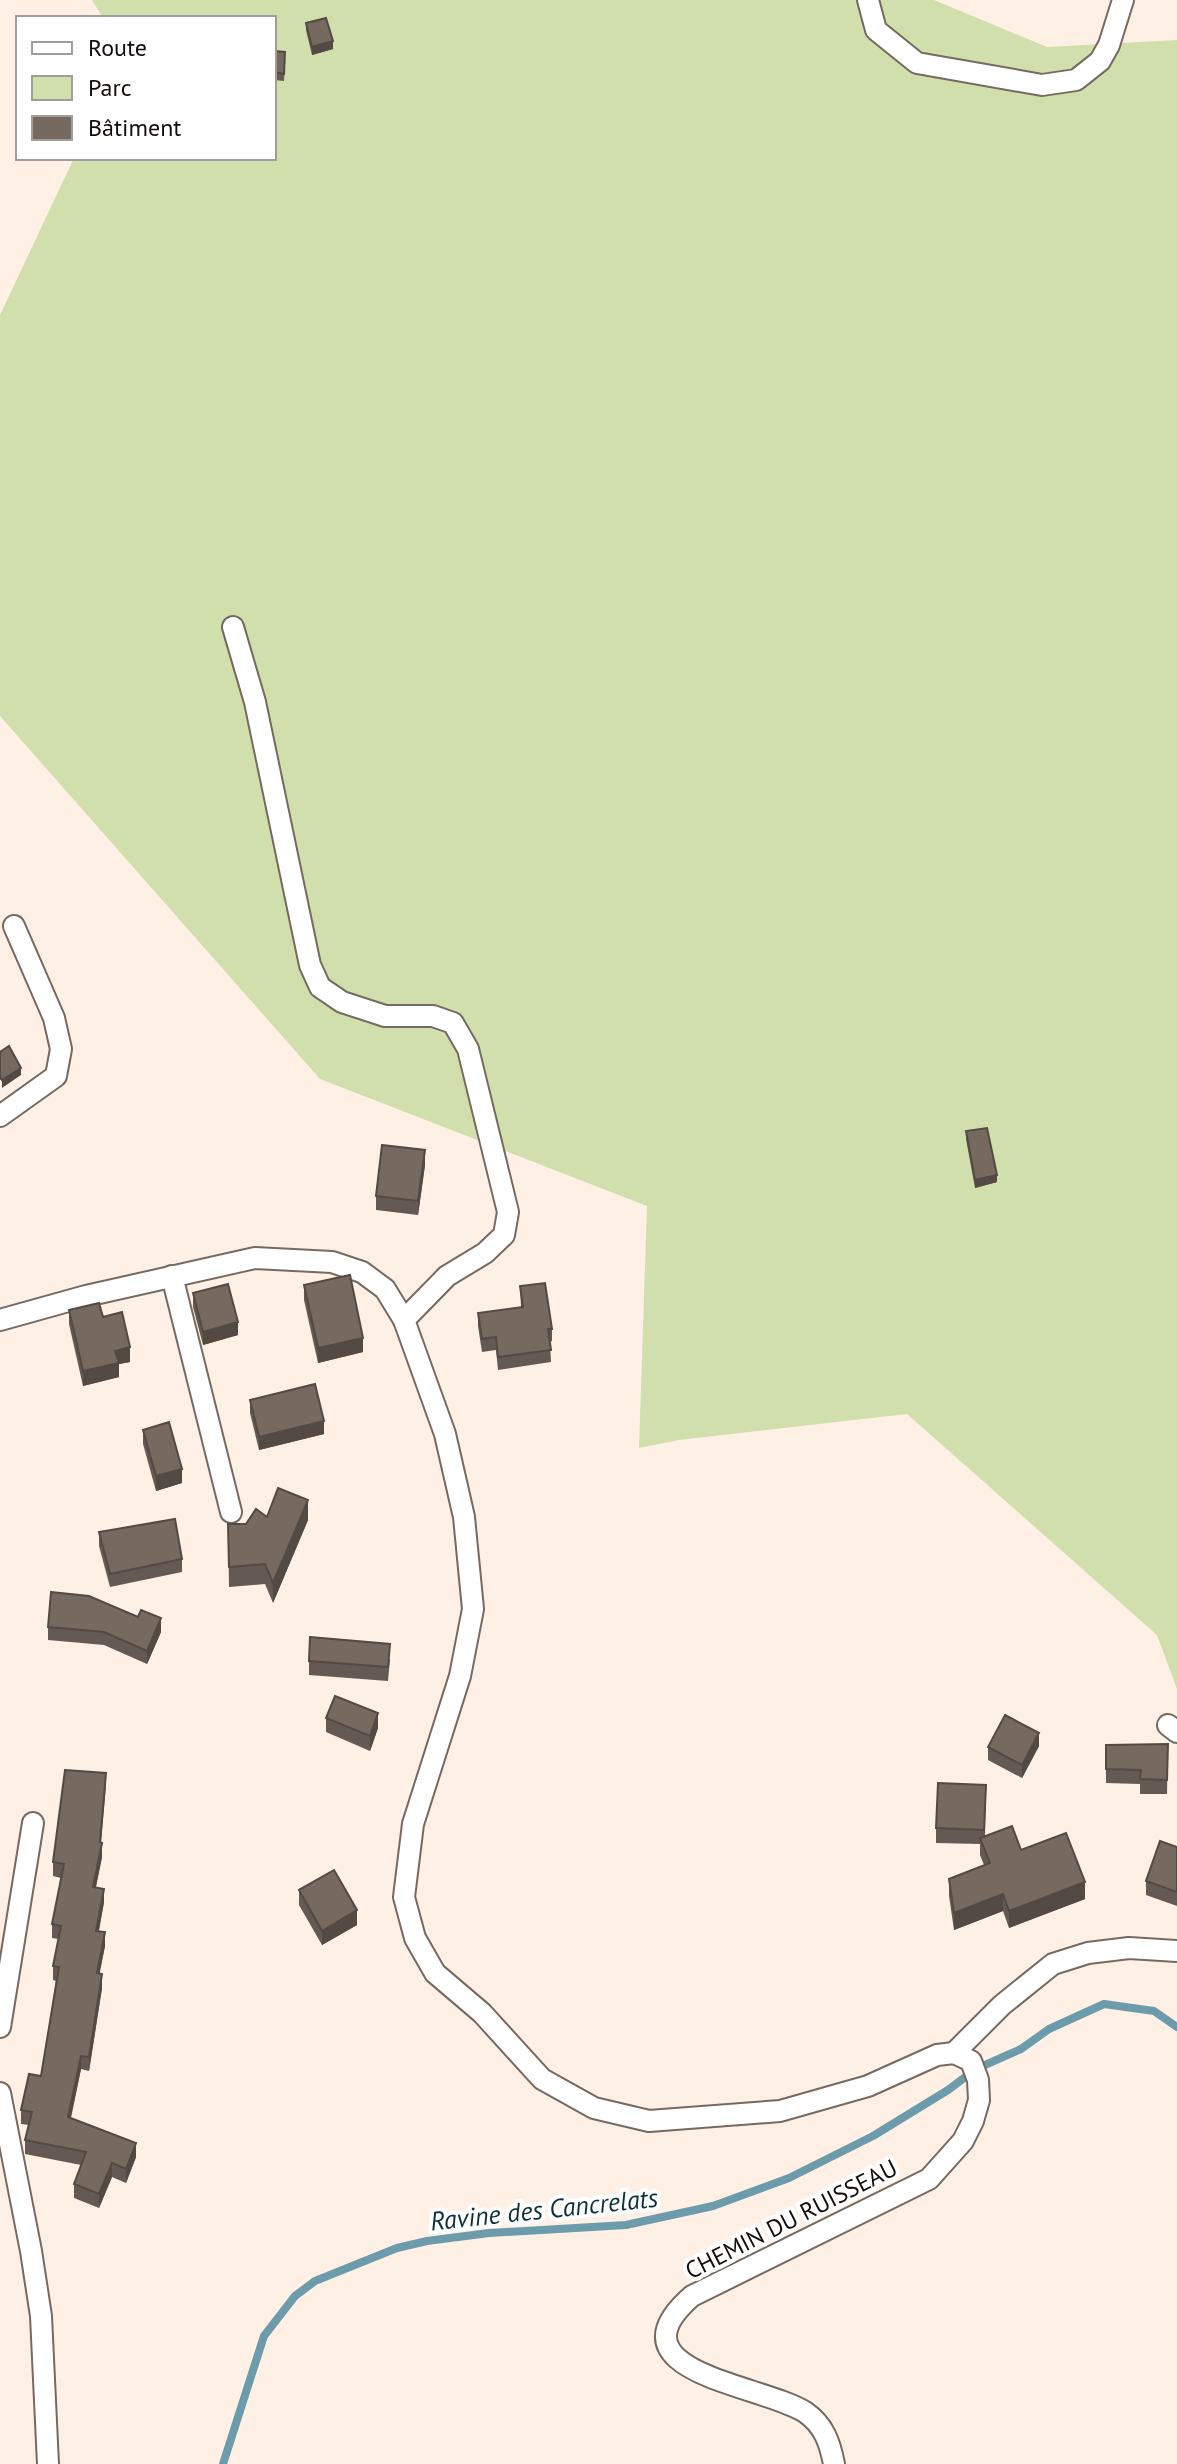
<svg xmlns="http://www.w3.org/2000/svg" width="1177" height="2464" viewBox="0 0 1177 2464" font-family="'PT Sans',sans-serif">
<rect width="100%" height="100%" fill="#fff0e6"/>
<!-- green -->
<path fill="#d0dfac" d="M92 0H934L1047 47 1177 40V1689L1157 1635 907 1414 679 1440 639 1448 647 1206 320 1079 0 716V315L74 158H274V18H103Z"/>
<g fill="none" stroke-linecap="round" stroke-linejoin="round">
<!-- stream -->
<path stroke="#6c9bac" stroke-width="8" d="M223 2464 264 2336 295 2296 315 2281 397 2248 427 2241 489 2233 626 2225 713 2206 789 2178 873 2136 948 2090 976 2069 1021 2049 1049 2029 1104 2004 1154 2011 1177 2027"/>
<defs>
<g id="street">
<path d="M868 0 876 30 917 63 1042 85 1076 80 1100 61 1109 45 1123 0"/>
<path d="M233 627 255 702 310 965 320 987 342 1002 385 1016H433L453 1023 468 1049 508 1212 504 1235 485 1253 447 1276 404 1320"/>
<path d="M0 1116 56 1076 61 1049 54 1018 14 926"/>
<path d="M172 1276 231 1512"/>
<path d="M0 1320 86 1296 255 1258 332 1262 362 1272 385 1289 404 1320 445 1434 464 1517 473 1609 460 1676 413 1824 404 1897 415 1938 435 1973 482 2013 542 2079 594 2108 649 2121 780 2111 868 2086 937 2055 954 2053 971 2061 978 2080 979 2100 973 2121 963 2141 929 2179 692 2296C605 2372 760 2384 805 2412 824 2425 830 2443 834 2464"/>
<path d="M1168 1725 1177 1732"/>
<path d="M0 2027 33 1823"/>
<path d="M954 2053 1002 2005 1053 1964 1088 1953 1129 1948 1177 1951"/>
<path d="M0 2093 31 2251 41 2316 48 2464"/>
</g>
</defs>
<!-- street casing -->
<use href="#street" stroke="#766960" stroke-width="24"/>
<!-- street -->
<use href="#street" stroke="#fff" stroke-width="20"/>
</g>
<!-- wall -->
<g fill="#655a53">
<path d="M306 23 333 49 312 55 306 30Z"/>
<path d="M274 51 285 52 284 81 274 80Z"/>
<path d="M966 1131 997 1182 975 1188 966 1139Z"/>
<path d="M425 1165 418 1215 376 1210V1196Z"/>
<path d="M304 1285 363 1352 318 1363 304 1300Z"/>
<path d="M520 1286 552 1329V1341L550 1342 551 1362 498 1370 496 1350 482 1352 478 1326V1313L521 1307Z"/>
<path d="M193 1293 238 1335 203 1345 193 1307Z"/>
<path d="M69 1310 103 1317 130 1362 119 1364V1377L83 1386 69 1324Z"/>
<path d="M250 1400 324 1434 259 1450 250 1413Z"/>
<path d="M143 1430 182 1483 156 1491 143 1444Z"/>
<path d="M267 1517 308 1520 273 1603 265 1584 229 1587 228 1524H246Z"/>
<path d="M99 1532 182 1559V1572L110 1587 99 1546Z"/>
<path d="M48 1627 161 1632 147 1664 104 1645 48 1640Z"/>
<path d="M390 1659 388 1681 309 1675V1661Z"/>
<path d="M326 1718 378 1728 370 1751 326 1732Z"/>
<path d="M1168 1744 1167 1794H1140V1784L1106 1783V1745Z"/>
<path d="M1039 1746 1022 1778 988 1760V1747Z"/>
<path d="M986 1785 985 1836 1021 1850 1085 1899 1009 1928 1003 1911 954 1930 949 1896V1879L984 1865 980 1855V1844L936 1843V1828Z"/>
<path d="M106 1786 101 1843 102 1857 96 1887 104 1902 99 1931 105 1946 99 1974 102 1988 89 2071 81 2069 71 2118 136 2157 126 2183 112 2177 99 2208 74 2198V2184L81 2165 25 2154V2140L29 2125 21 2124V2110L41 2076 56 1981 53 1980V1966L58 1939 52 1938V1924L61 1878 53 1876V1862Z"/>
<path d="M1177 1847V1906L1146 1895V1881Z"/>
<path d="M299 1890 357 1925 322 1945 299 1905Z"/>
</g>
<!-- shaded-wall -->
<g fill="#534a43">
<path d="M333 41V49L312 55V47Z"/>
<path d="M21 1068V1075L2 1088V1080Z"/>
<path d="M425 1150V1165L418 1215V1201Z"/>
<path d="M997 1175V1182L975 1188V1180Z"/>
<path d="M238 1322V1335L203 1345V1332Z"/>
<path d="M363 1338V1352L318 1363V1348Z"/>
<path d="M130 1347V1362L119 1364V1377L83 1386V1371L115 1351Z"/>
<path d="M324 1421V1434L259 1450V1437Z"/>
<path d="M182 1469V1483L156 1491V1476Z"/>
<path d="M308 1500V1520L273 1603V1583Z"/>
<path d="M161 1618V1632L147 1664V1651Z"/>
<path d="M378 1713V1728L370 1751V1736Z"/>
<path d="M1039 1733V1746L1022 1778V1765Z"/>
<path d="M106 1773 100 1851 102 1843V1857L93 1900V1887L100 1842Z"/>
<path d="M1085 1882V1899L1009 1928V1911Z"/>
<path d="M104 1889V1902L96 1945V1931Z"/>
<path d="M1003 1894V1911L954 1930V1913Z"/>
<path d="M357 1910V1925L322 1945V1931Z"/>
<path d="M105 1932V1946L97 1987V1973Z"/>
<path d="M102 1974V1988L89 2071V2057Z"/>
<path d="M81 2056V2069L68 2130V2117Z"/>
<path d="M136 2143V2157L126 2183V2169Z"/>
<path d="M112 2163V2177L99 2208V2194Z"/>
</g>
<!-- building -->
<g fill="#766960" stroke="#534a43" stroke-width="2">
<path d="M326 18 333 41 312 47 306 23Z"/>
<path d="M274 51 285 52 284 74 274 72Z"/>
<path d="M9 1046 21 1068 2 1080 0 1078V1052Z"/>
<path d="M987 1128 997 1175 975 1180 966 1131Z"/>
<path d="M382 1145 425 1150 418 1201 376 1196Z"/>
<path d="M350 1275 363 1338 318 1348 304 1285Z"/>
<path d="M545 1283 552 1329H548L551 1350 498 1357 496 1337 482 1339 478 1313 523 1307 520 1286Z"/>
<path d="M228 1284 238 1322 203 1332 193 1293Z"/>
<path d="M99 1303 103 1317 122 1312 130 1347 115 1351 119 1363 83 1371 69 1310Z"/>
<path d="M315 1384 324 1421 259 1437 250 1400Z"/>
<path d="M169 1422 182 1469 156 1476 143 1430Z"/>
<path d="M278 1488 308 1500 273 1583 265 1564 229 1567 228 1524H246L256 1509 267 1517Z"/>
<path d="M175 1519 182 1559 110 1574 99 1532Z"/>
<path d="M51 1592 89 1596 138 1617 141 1610 161 1618 147 1651 104 1632 48 1627Z"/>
<path d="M310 1637 390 1644 388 1667 309 1661Z"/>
<path d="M335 1696 378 1713 370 1736 326 1718Z"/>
<path d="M1005 1715 1039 1733 1022 1765 988 1747Z"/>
<path d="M1168 1744 1167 1780 1140 1779 1141 1770 1106 1769V1745Z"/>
<path d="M65 1770 106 1773 100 1842 102 1843 93 1887 104 1889 96 1931 105 1932 97 1973 102 1974 89 2057 81 2056 68 2117 136 2143 126 2169 112 2163 99 2194 74 2184 86 2152 25 2140 32 2112 21 2110 29 2074 41 2076 59 1967 53 1966 61 1926 52 1924 64 1864 53 1862Z"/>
<path d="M938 1783 986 1785 984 1830 936 1828Z"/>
<path d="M1012 1826 1021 1850 1066 1833 1085 1882 1009 1911 1003 1894 954 1913 949 1879 990 1863 980 1838Z"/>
<path d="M1160 1841 1177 1847V1892L1146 1881Z"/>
<path d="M334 1870 357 1910 322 1931 299 1890Z"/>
</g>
<g text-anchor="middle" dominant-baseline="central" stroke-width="8" stroke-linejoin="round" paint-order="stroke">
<!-- street labels -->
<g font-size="24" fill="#120d0a" stroke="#fff">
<text transform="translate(791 2219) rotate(-27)">CHEMIN DU RUISSEAU</text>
</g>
<!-- water labels -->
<g font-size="26" font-style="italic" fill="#0d2f39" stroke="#fff">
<text transform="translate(544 2209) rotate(-6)">Ravine des Cancrelats</text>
</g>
</g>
<!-- legend -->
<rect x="16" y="16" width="260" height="144" fill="#ffffff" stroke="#a09e9d" stroke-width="2"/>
<rect x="32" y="42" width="40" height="12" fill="#ffffff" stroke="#a09e9d" stroke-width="2"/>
<text x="88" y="56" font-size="24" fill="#120d0a">Route</text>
<rect x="32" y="76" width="40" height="24" fill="#d0dfac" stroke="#a09e9d" stroke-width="2"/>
<text x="88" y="96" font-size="24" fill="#120d0a">Parc</text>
<rect x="32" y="116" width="40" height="24" fill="#766960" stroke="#a09e9d" stroke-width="2"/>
<text x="88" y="136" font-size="24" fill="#120d0a">Bâtiment</text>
</svg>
